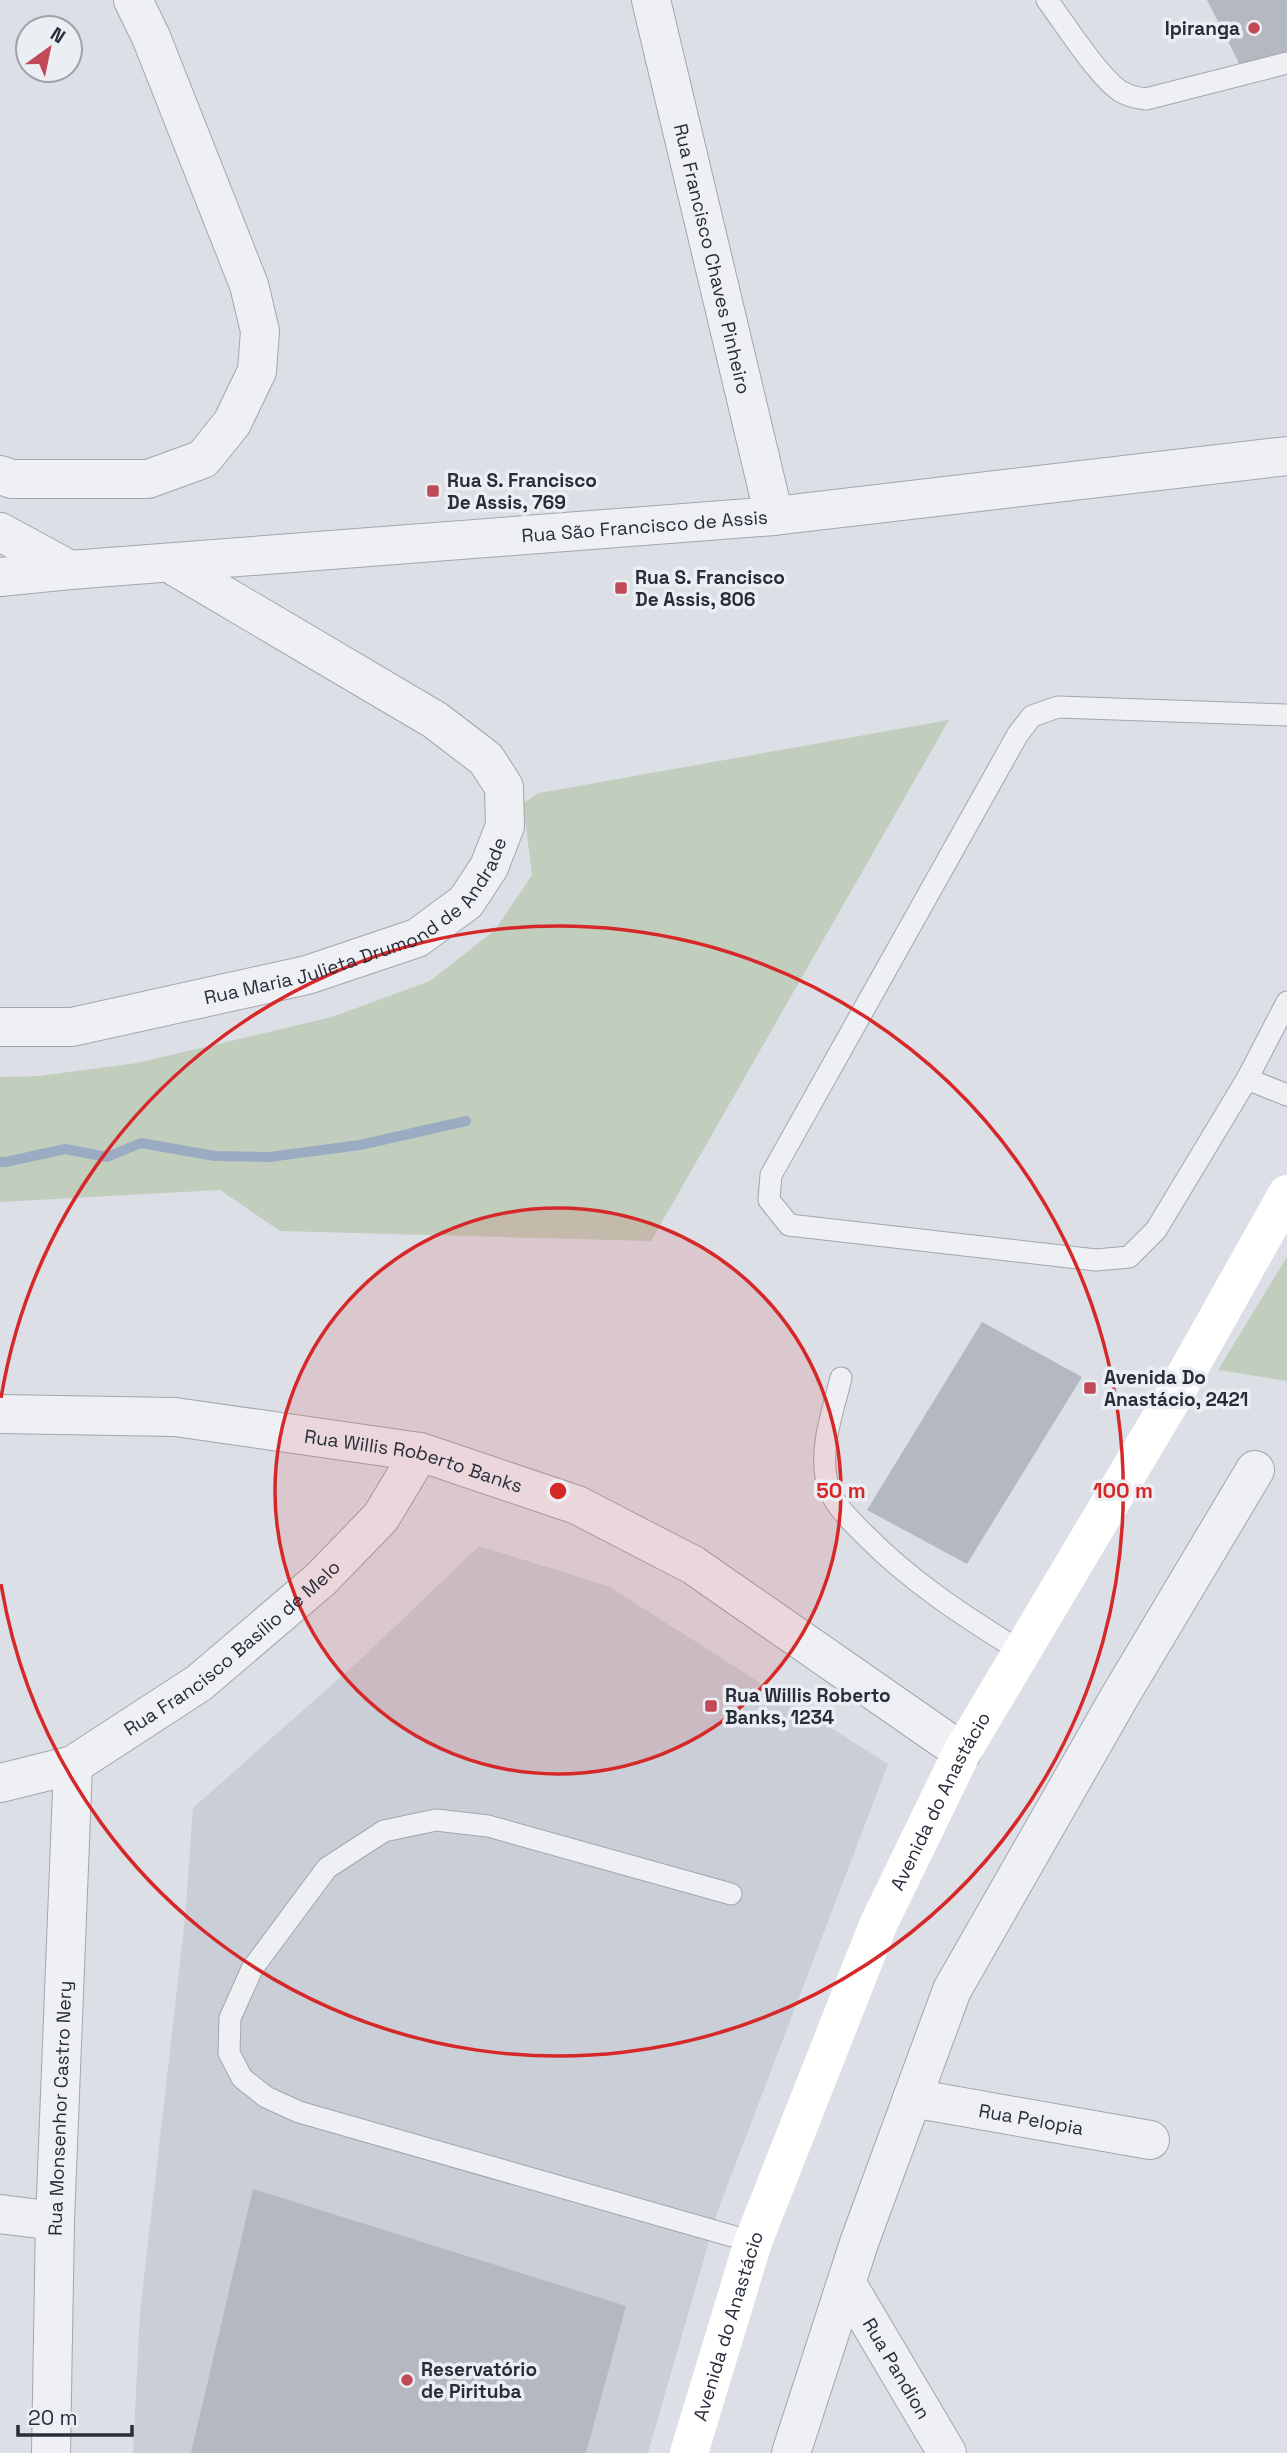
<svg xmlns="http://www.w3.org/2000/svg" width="1287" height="2453" viewBox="0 0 1287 2453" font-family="'Space Grotesk',sans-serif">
<rect width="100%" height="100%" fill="#dcdfe5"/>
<!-- built -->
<path fill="#caced6" d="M479 1546 608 1586 888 1764 718 2210 648 2453H133L140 2313 185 1919 193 1808 362 1658Z"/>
<!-- green -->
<g fill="#c1cebe">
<path d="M949 720 651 1241 280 1231 220 1190 0 1202V1077L39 1076 137 1063 332 1017 430 981 495 930 532 875 523 803 539 793Z"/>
<path d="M1287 1257V1381L1218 1370Z"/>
</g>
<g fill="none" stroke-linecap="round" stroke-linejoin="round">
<!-- stream -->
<path stroke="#9aabc2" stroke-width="10" d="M0 1162H6L65 1149 107 1157 141 1143 215 1156 269 1157 360 1145 466 1121"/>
</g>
<!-- building -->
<g fill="#b4b8c1">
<path d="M1207 0H1287V55L1243 71Z"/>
<path d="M982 1322 1082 1377 967 1564 867 1510Z"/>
<path d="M253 2189 626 2306 586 2453H191Z"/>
</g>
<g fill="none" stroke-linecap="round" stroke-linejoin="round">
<defs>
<g id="service">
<path d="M1047 0C1065 24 1097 75 1120 91 1128 96 1136 98 1146 99L1287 63"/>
<path d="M1287 715 1058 707 1032 716 1018 734 771 1175 769 1200 789 1225 1096 1260 1129 1257 1156 1230 1247 1079 1287 1002"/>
<path d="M1247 1079 1287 1095"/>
<path d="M841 1378C833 1411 819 1448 827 1483 832 1503 850 1520 864 1534 911 1582 965 1617 1022 1652"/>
<path d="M731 1894 488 1826 436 1820 384 1831 327 1868 252 1969 230 2018 229 2053 242 2078 266 2097 299 2112 753 2242"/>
</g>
<g id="minor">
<path id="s1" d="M651 0 774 516"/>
<path d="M0 475 12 479H148L203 459 232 423 257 371 260 331 249 285 151 37 133 0"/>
<path d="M0 577 70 570"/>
<path id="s2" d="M0 1027H72L307 975 417 938 466 902 489 867 505 826 504 787 486 759 435 720 169 563"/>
<path id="s3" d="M0 1414 175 1417 420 1452 577 1505 693 1565 962 1752"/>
<path id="s4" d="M0 1783 73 1765 199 1683 321 1579 381 1517 420 1452"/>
<path id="s5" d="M912 2098 1150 2140"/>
<path d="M0 2214 55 2221"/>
<path id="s6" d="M847 2284 947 2453"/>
<path id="s7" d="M51 2453 55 2221 73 1765"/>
<path d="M791 2453 859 2243 952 1990 1120 1696 1255 1470"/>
</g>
<g id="tertiary">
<path id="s8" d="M0 532 70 570 774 516 1287 456"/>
</g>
</defs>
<!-- service casing -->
<use href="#service" stroke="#a2a6ae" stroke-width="23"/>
<!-- minor casing -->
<use href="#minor" stroke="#a2a6ae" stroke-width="40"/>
<!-- tertiary casing -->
<use href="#tertiary" stroke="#a2a6ae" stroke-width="40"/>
<!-- service -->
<use href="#service" stroke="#eef0f4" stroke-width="21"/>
<!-- minor -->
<use href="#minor" stroke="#eef0f4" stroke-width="38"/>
<!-- tertiary -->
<use href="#tertiary" stroke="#eef0f4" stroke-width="38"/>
<!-- secondary -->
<path stroke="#fff" stroke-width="38" id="s9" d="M689 2453 753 2242 878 1925 962 1752 1172 1399 1287 1194"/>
</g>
<!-- distance rings -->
<circle cx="558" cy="1491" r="283" fill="#d62828" fill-opacity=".12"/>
<g fill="none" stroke="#d62828" stroke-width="3.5">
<circle cx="558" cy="1491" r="283"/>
<path d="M1 1398A565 565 0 1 1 1 1584"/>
</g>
<!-- markers -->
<g fill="#c14a56" stroke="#ebeef3" stroke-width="2.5">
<circle cx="1254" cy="28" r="7"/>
<rect x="426" y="484" width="14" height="14" rx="3.5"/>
<rect x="614" y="581" width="14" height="14" rx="3.5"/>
<rect x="1083" y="1381" width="14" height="14" rx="3.5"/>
<rect x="704" y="1699" width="14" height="14" rx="3.5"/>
<circle cx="407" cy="2380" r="7"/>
</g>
<g text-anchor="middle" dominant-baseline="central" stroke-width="7" stroke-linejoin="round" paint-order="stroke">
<!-- poi labels -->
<g font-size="19" font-weight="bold" fill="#272d3a" stroke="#ebeef3" text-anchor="start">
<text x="1240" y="28" text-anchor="end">Ipiranga</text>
<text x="447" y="480">Rua S. Francisco<tspan x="447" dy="22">De Assis, 769</tspan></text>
<text x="635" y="577">Rua S. Francisco<tspan x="635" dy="22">De Assis, 806</tspan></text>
<text x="1104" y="1377">Avenida Do<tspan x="1104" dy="22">Anastácio, 2421</tspan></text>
<text x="725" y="1695">Rua Willis Roberto<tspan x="725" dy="22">Banks, 1234</tspan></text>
<text x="421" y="2369">Reservatório<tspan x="421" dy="22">de Pirituba</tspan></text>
</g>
<!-- street labels -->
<g font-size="19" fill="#272d3a" stroke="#ebeef3">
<text stroke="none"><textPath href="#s1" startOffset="266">Rua Francisco Chaves Pinheiro</textPath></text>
<text stroke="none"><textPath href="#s8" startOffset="656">Rua São Francisco de Assis</textPath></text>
<text stroke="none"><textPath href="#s2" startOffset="385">Rua Maria Julieta Drumond de Andrade</textPath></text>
<text stroke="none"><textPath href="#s3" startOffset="418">Rua Willis Roberto Banks</textPath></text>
<text stroke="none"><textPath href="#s4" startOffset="273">Rua Francisco Basílio de Melo</textPath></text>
<text stroke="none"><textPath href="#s9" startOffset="700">Avenida do Anastácio</textPath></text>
<text stroke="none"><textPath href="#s7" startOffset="345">Rua Monsenhor Castro Nery</textPath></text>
<text stroke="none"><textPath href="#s5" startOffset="121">Rua Pelopia</textPath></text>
<text stroke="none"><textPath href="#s9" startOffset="133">Avenida do Anastácio</textPath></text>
<text stroke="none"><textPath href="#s6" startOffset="98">Rua Pandion</textPath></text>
</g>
</g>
<circle cx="558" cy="1491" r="10" fill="#d62828" stroke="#ebeef3" stroke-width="3.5"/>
<g font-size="21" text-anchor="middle" font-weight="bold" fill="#d62828" stroke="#ebeef3" stroke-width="7" stroke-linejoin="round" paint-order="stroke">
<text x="841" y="1498">50 m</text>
<text x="1123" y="1498">100 m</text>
</g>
<!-- north arrow -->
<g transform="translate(49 49) rotate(33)"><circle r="33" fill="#ebeef3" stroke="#9da1a9" stroke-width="2"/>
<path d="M0-5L12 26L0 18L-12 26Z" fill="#c14a56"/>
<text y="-10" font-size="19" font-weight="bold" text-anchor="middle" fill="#272d3a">N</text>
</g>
<!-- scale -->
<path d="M18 2425v10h114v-10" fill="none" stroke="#272d3a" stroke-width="3.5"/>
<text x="28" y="2425" font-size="21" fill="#272d3a" stroke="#ebeef3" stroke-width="5" paint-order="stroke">20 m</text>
</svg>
